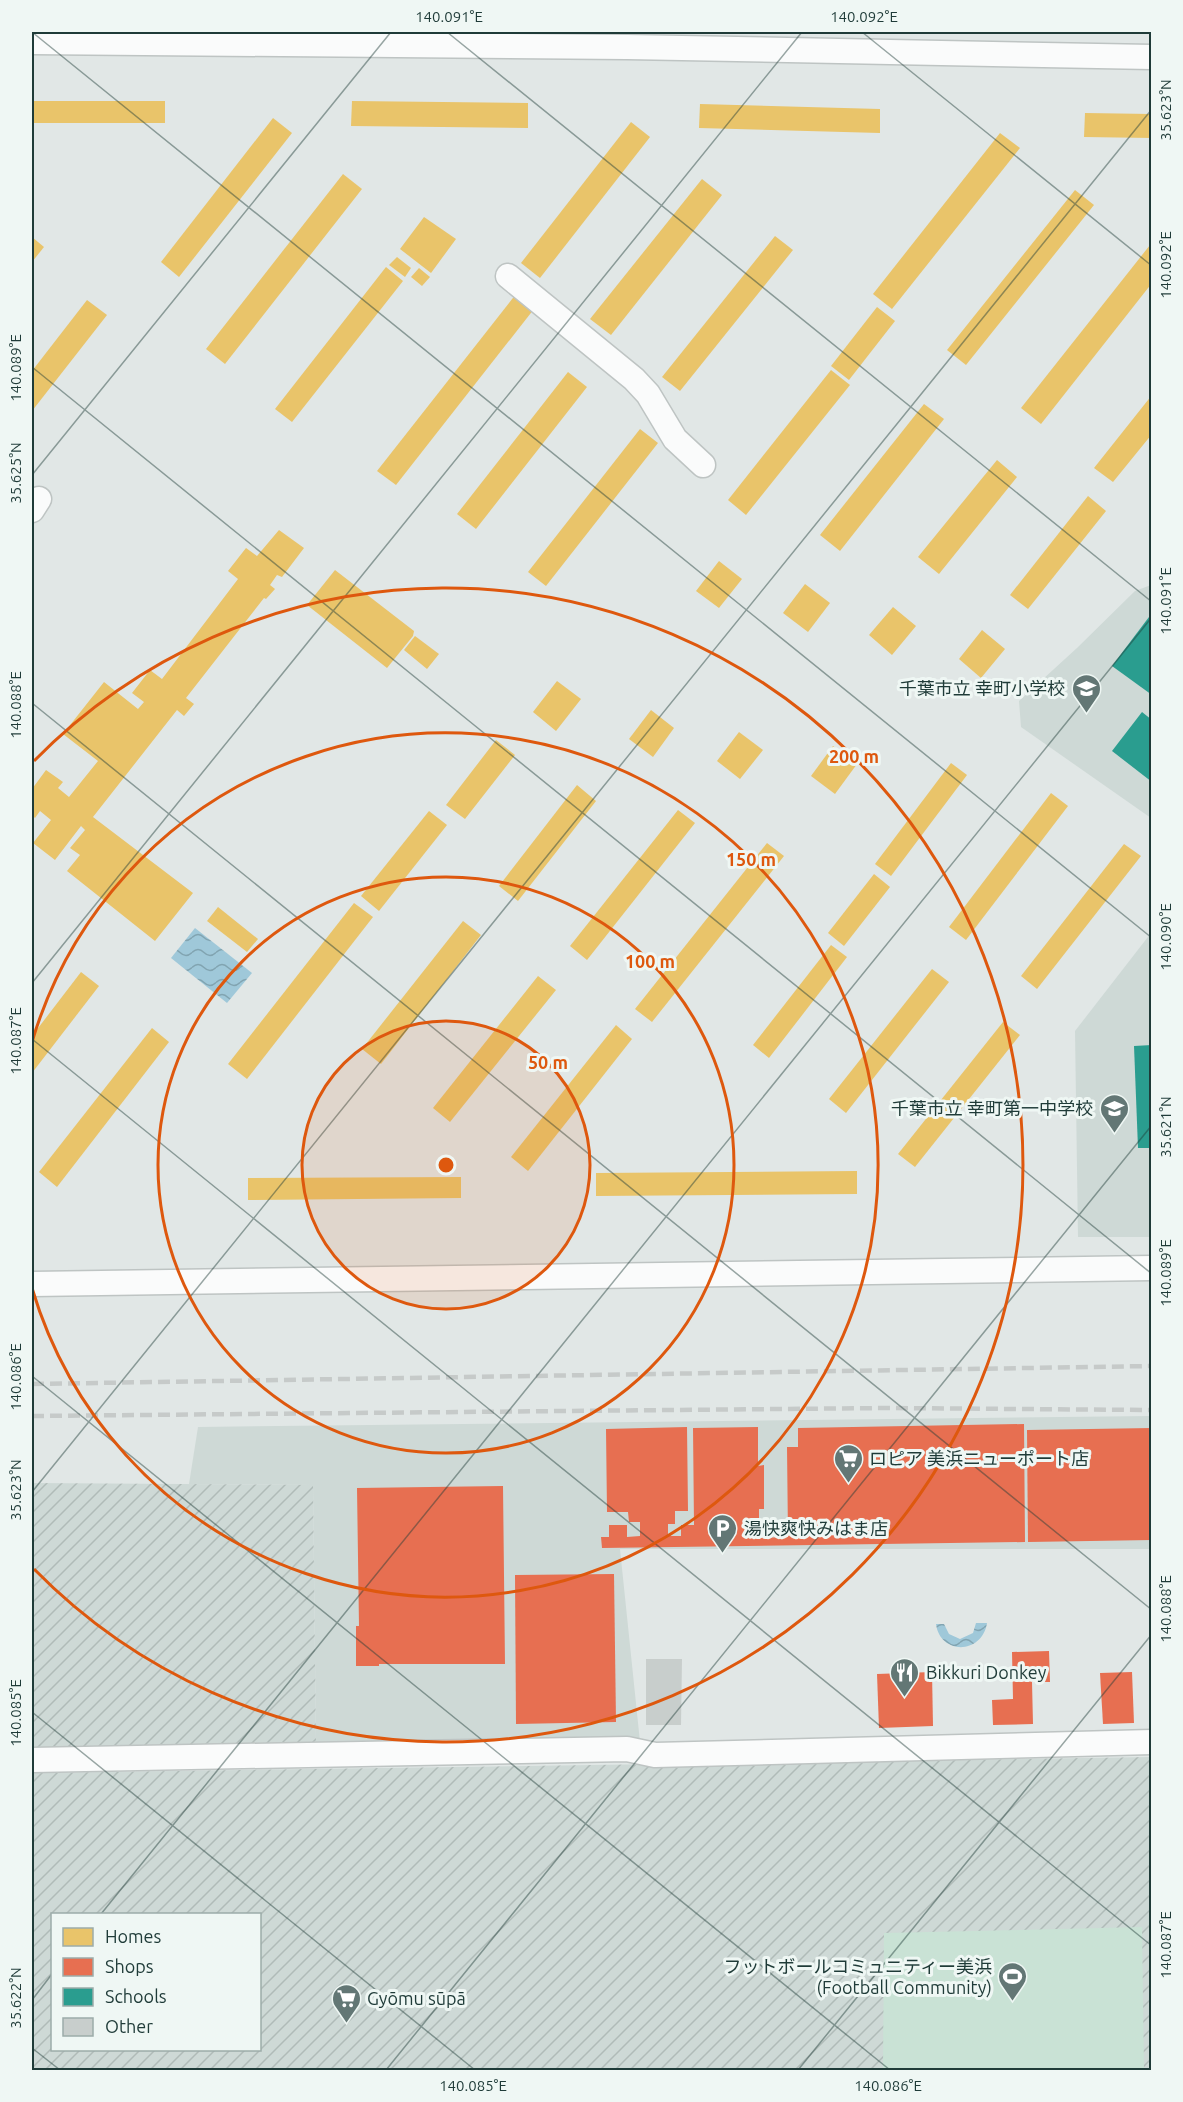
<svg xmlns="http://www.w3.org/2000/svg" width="1183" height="2102" viewBox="0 0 1183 2102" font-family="Ubuntu,'Noto Sans JP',sans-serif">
<defs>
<pattern id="industrial-furrows" width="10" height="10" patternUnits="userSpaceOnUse" patternTransform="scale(1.5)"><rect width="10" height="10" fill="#ced9d6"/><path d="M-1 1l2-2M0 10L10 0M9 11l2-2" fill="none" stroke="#b0bbb8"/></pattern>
<pattern id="water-waves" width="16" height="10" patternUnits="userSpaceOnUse" patternTransform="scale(1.5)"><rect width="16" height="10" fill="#9fc8d9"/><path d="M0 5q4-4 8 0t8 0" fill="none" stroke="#81a4b1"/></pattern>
</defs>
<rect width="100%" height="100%" fill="#e1e7e6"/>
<!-- built -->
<g fill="#ced9d6">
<path d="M1151 585V818L1021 727 1019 701 1077 648 1135 591Z"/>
<path d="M1151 933V1237H1078L1075 1031Z"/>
<path d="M1151 1416V1549H620L640 1742 316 1745 313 1485 189 1484 198 1427Z"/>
</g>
<!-- industrial -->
<g fill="url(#industrial-furrows)" fill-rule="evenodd">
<path d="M32 1483 313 1485 316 1745 32 1749Z"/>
<path d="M1151 1757V2070H32V1773ZM52 1914H260V2050H52Z"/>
</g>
<!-- park -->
<path fill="#c9e2d5" d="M1142 1927 1144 2070H883L884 1933Z"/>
<!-- water -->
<g fill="url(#water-waves)">
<path d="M195 928 252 973 227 1003 171 958Z"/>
<path d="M976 1623H987C982 1655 940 1655 936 1624H944L949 1634 960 1639 973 1633Z"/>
</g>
<!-- homes -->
<g fill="#e9c46a">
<rect x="32" y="101" width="133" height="22"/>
<path d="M352 101 528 103V128L351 126Z"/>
<path d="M700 104 880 109V133L699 128Z"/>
<path d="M1085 113 1152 114V138L1084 137Z"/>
<path d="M273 118 292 133 179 277 161 262Z"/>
<path d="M631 122 650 137 540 278 521 263Z"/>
<path d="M1000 133 1020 148 892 309 873 294Z"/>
<path d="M343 174 362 189 225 364 206 349Z"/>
<path d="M702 179 722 195 611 335 590 319Z"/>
<path d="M1075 190 1094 205 966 365 947 350Z"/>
<path d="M424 217 456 239 431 273 400 249Z"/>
<path d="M775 236 793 250 680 391 662 377Z"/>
<path d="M32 237 44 247 32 262Z"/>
<path d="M1150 245 1152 283 1041 424 1021 408Z"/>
<path d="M397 257 411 268 405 277 389 265Z"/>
<path d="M386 267 403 281 292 422 275 409Z"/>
<path d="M419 268 430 277 422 286 411 277Z"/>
<path d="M516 294 534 309 396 485 377 471Z"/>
<path d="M87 300 107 315 32 411V371Z"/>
<path d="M877 307 895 321 849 380 831 366Z"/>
<path d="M831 370 850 385 746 515 728 500Z"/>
<path d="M568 372 587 387 476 529 457 514Z"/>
<path d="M1152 395V434L1113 482 1094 468Z"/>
<path d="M924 404 944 419 840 551 820 535Z"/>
<path d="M640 429 658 443 546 586 528 572Z"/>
<path d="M997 460 1017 477 939 574 918 557Z"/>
<path d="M1088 496 1106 511 1028 609 1010 595Z"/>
<path d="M279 530 304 548 282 577 277 575 270 585 275 589 266 599 264 598 186 698 194 704 184 716 177 710 93 817 193 893 155 941 67 871 80 855 70 848 85 830 81 826 55 860 33 843 51 820 40 811 35 818 32 815V789L46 770 63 782 58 788 69 797 98 761 63 734 104 682 138 709 144 702 132 693 150 670 162 679 238 579 228 571 246 548 257 556Z"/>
<path d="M719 561 742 579 719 608 696 591Z"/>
<path d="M335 570 414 631 413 636 387 668 307 605Z"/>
<path d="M805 584 830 603 808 632 783 613Z"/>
<path d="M893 607 916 626 892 655 869 635Z"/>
<path d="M982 630 1005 649 981 678 959 659Z"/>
<path d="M415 636 439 654 427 669 404 650Z"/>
<path d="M557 681 581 699 556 731 533 712Z"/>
<path d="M651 710 674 728 653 757 629 739Z"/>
<path d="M739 732 763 750 740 779 717 761Z"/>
<path d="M496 740 515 755 465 819 446 805Z"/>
<path d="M833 746 857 764 835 794 811 776Z"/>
<path d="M951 763 967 775 891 876 875 864Z"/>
<path d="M577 785 596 801 518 901 499 886Z"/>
<path d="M1051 793 1068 806 966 940 949 927Z"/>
<path d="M678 810 695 823 587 960 570 946Z"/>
<path d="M429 811 447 825 379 911 361 896Z"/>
<path d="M767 843 784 856 652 1022 635 1009Z"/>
<path d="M1124 844 1141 856 1037 989 1021 976Z"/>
<path d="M874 874 890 887 844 946 828 933Z"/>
<path d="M354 903 373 917 247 1079 228 1064Z"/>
<path d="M218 907 258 939 247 952 207 921Z"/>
<path d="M463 921 481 935 381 1064 362 1049Z"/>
<path d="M831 945 847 957 769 1058 753 1045Z"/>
<path d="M932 969 949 982 846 1113 829 1099Z"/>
<path d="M81 972 99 986 32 1073V1036Z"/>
<path d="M538 976 556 990 450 1122 433 1108Z"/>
<path d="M1003 1022 1020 1035 915 1167 898 1154Z"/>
<path d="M616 1025 632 1039 528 1171 511 1157Z"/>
<path d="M152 1028 169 1042 57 1187 39 1172Z"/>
<path d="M857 1171V1194L596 1196V1173Z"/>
<path d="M461 1177V1198L248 1200V1178Z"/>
</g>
<!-- shops -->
<g fill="#e76f51">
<path d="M1024 1424 1025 1542 602 1548 601 1537H609V1525H627V1537L640 1536V1522H629L628 1512H607L606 1429 687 1427 688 1511H675V1524H668V1536H681V1525H694L693 1428 758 1427V1466L764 1465V1509H759V1524H746V1534H751V1538L788 1537 787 1447H798V1428Z"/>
<path d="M1152 1428V1540L1028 1542 1027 1430Z"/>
<path d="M503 1486 505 1664H379V1666H356V1626H359L357 1488Z"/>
<path d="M614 1574 616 1722 516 1724 515 1575Z"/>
<path d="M1049 1651 1050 1682H1032L1033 1724 993 1725 992 1700 1013 1699 1012 1652Z"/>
<path d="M932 1672 933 1726 879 1728 877 1674Z"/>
<path d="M1132 1672 1134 1723 1103 1724 1100 1673Z"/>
</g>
<!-- schools -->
<g fill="#2a9d8f">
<path d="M1152 613V695L1112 666Z"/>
<path d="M1142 712 1152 720V782L1112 751Z"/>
<path d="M1152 1045V1148H1138L1134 1046Z"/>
</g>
<!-- building -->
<path fill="#c8cecc" d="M646 1659H682L681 1725H646Z"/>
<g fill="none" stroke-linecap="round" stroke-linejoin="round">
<defs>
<g id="minor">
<path d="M32 42 627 47 1152 57"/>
<path d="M508 276 634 379 648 394 675 439 703 465"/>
<path d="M32 510 39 499"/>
<path d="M32 1284 1152 1268"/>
<path d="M32 1760 627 1749 655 1755 1152 1742"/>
</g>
</defs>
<!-- minor casing -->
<use href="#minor" stroke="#bec4c3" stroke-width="27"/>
<!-- minor -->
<use href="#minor" stroke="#fafbfb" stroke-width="24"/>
<!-- rail -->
<g stroke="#c6cac9" stroke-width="4.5" stroke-dasharray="12 6" stroke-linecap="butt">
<path d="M32 1384 1152 1366"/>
<path d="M32 1416 888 1408 1152 1410"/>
</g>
</g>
<!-- ticks -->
<path fill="none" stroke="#1f3b38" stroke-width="1.5" stroke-opacity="0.45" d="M32 32 1152 938M447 32 1152 602M862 32 1152 266M32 367 1152 1274M32 475 391 32M32 703 1152 1610M32 983 802 32M32 1039 1152 1946M32 1376 890 2070M32 1492 1152 109M32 1712 475 2070M101 1914 1152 617M32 2000 52 1974M32 2048 60 2070M386 2070 1152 1125M798 2070 1152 1634"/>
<!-- distance rings -->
<circle cx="446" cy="1165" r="144" fill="#de580e" fill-opacity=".12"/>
<g fill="none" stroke="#de580e" stroke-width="3">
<circle cx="446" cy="1165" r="144"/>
<circle cx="446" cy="1165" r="288"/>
<path d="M32 1042A432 432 0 1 1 32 1288"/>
<path d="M34 761A577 577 0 1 1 34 1569"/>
</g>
<!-- icons -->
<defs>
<symbol id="school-pin" viewBox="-11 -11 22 30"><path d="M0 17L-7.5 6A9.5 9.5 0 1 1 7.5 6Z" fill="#637775" stroke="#eff7f4"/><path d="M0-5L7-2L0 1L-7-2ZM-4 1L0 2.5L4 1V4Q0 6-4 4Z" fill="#fff"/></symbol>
<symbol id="supermarket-pin" viewBox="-11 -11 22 30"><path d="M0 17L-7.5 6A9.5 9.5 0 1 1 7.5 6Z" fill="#637775" stroke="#eff7f4"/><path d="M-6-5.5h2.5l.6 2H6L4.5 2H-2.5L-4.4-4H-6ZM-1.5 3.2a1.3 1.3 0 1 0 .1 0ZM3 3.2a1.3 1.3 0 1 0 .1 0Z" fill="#fff"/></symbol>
<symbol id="parking-pin" viewBox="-11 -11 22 30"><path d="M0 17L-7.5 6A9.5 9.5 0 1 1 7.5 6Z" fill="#637775" stroke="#eff7f4"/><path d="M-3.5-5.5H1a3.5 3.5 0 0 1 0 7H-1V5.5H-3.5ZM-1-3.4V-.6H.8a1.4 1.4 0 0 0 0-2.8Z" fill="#fff"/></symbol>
<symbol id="restaurant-pin" viewBox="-11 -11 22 30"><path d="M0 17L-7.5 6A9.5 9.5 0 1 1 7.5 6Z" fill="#637775" stroke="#eff7f4"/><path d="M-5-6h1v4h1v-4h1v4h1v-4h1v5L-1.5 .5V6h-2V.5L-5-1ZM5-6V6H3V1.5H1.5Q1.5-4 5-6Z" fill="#fff"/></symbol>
<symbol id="stadium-pin" viewBox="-11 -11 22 30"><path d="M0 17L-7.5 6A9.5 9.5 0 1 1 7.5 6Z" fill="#637775" stroke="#eff7f4"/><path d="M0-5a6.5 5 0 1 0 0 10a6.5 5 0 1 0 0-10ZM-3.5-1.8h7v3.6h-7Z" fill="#fff"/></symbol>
</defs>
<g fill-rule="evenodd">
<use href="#school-pin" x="1070" y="672" width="33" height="45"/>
<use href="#school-pin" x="1098" y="1092" width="33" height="45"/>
<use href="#supermarket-pin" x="832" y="1442" width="33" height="45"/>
<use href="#parking-pin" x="706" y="1512" width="33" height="45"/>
<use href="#restaurant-pin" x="888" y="1656" width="33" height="45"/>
<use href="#stadium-pin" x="996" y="1960" width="33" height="45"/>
<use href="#supermarket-pin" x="330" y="1982" width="33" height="45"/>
</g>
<g text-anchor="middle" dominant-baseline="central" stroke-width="6" stroke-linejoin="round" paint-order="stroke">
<!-- poi labels -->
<g font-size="18" fill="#1f3b38" stroke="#eff7f4" text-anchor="start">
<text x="1065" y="688" text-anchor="end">千葉市立 幸町小学校</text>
<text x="1093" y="1108" text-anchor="end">千葉市立 幸町第一中学校</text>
<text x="869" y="1458">ロピア 美浜ニューポート店</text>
<text x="744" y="1528">湯快爽快みはま店</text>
<text x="926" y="1672">Bikkuri Donkey</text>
<text x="992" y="1966" text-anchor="end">フットボールコミュニティー美浜<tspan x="992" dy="21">(Football Community)</tspan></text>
<text x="367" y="1998">Gyōmu sūpā</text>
</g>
</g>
<circle cx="446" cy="1165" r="9" fill="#de580e" stroke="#eff7f4" stroke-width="3"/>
<g font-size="18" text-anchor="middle" font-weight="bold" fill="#de580e" stroke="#eff7f4" stroke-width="6" stroke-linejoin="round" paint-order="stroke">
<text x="854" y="763">200 m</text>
<text x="751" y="866">150 m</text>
<text x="650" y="968">100 m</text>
<text x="548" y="1069">50 m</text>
</g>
<!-- border -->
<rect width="1183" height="2102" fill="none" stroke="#eff7f4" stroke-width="66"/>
<!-- legend -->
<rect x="51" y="1913" width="210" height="138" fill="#eff7f4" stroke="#9caca9" stroke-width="1.5"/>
<rect x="63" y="1928" width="30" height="18" fill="#e9c46a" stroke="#9caca9" stroke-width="1.5"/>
<text x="105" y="1943" font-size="18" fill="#1f3b38">Homes</text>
<rect x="63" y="1958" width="30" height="18" fill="#e76f51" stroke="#9caca9" stroke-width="1.5"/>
<text x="105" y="1973" font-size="18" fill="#1f3b38">Shops</text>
<rect x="63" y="1988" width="30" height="18" fill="#2a9d8f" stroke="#9caca9" stroke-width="1.5"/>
<text x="105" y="2003" font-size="18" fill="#1f3b38">Schools</text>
<rect x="63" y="2018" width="30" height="18" fill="#c8cecc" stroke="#9caca9" stroke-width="1.5"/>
<text x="105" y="2033" font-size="18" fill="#1f3b38">Other</text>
<rect x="33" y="33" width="1117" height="2036" fill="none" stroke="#1f3b38" stroke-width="2"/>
<g font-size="15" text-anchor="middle" fill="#1f3b38">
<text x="449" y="22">140.091°E</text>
<text x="864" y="22">140.092°E</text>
<text transform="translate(1166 110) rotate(-90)" y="5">35.623°N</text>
<text transform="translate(1166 265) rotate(-90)" y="5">140.092°E</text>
<text transform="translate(16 368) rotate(-90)" y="5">140.089°E</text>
<text transform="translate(16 473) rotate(-90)" y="5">35.625°N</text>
<text transform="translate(1166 601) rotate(-90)" y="5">140.091°E</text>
<text transform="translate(16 705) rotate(-90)" y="5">140.088°E</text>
<text transform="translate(1166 937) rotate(-90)" y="5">140.090°E</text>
<text transform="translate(16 1041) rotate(-90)" y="5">140.087°E</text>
<text transform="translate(1166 1127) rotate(-90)" y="5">35.621°N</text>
<text transform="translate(1166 1273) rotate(-90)" y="5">140.089°E</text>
<text transform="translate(16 1377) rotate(-90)" y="5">140.086°E</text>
<text transform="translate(16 1490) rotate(-90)" y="5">35.623°N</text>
<text transform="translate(1166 1609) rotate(-90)" y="5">140.088°E</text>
<text transform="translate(16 1713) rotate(-90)" y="5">140.085°E</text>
<text transform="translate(1166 1945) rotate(-90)" y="5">140.087°E</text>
<text transform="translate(16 1998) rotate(-90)" y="5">35.622°N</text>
<text x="473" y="2091">140.085°E</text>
<text x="888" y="2091">140.086°E</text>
</g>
</svg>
